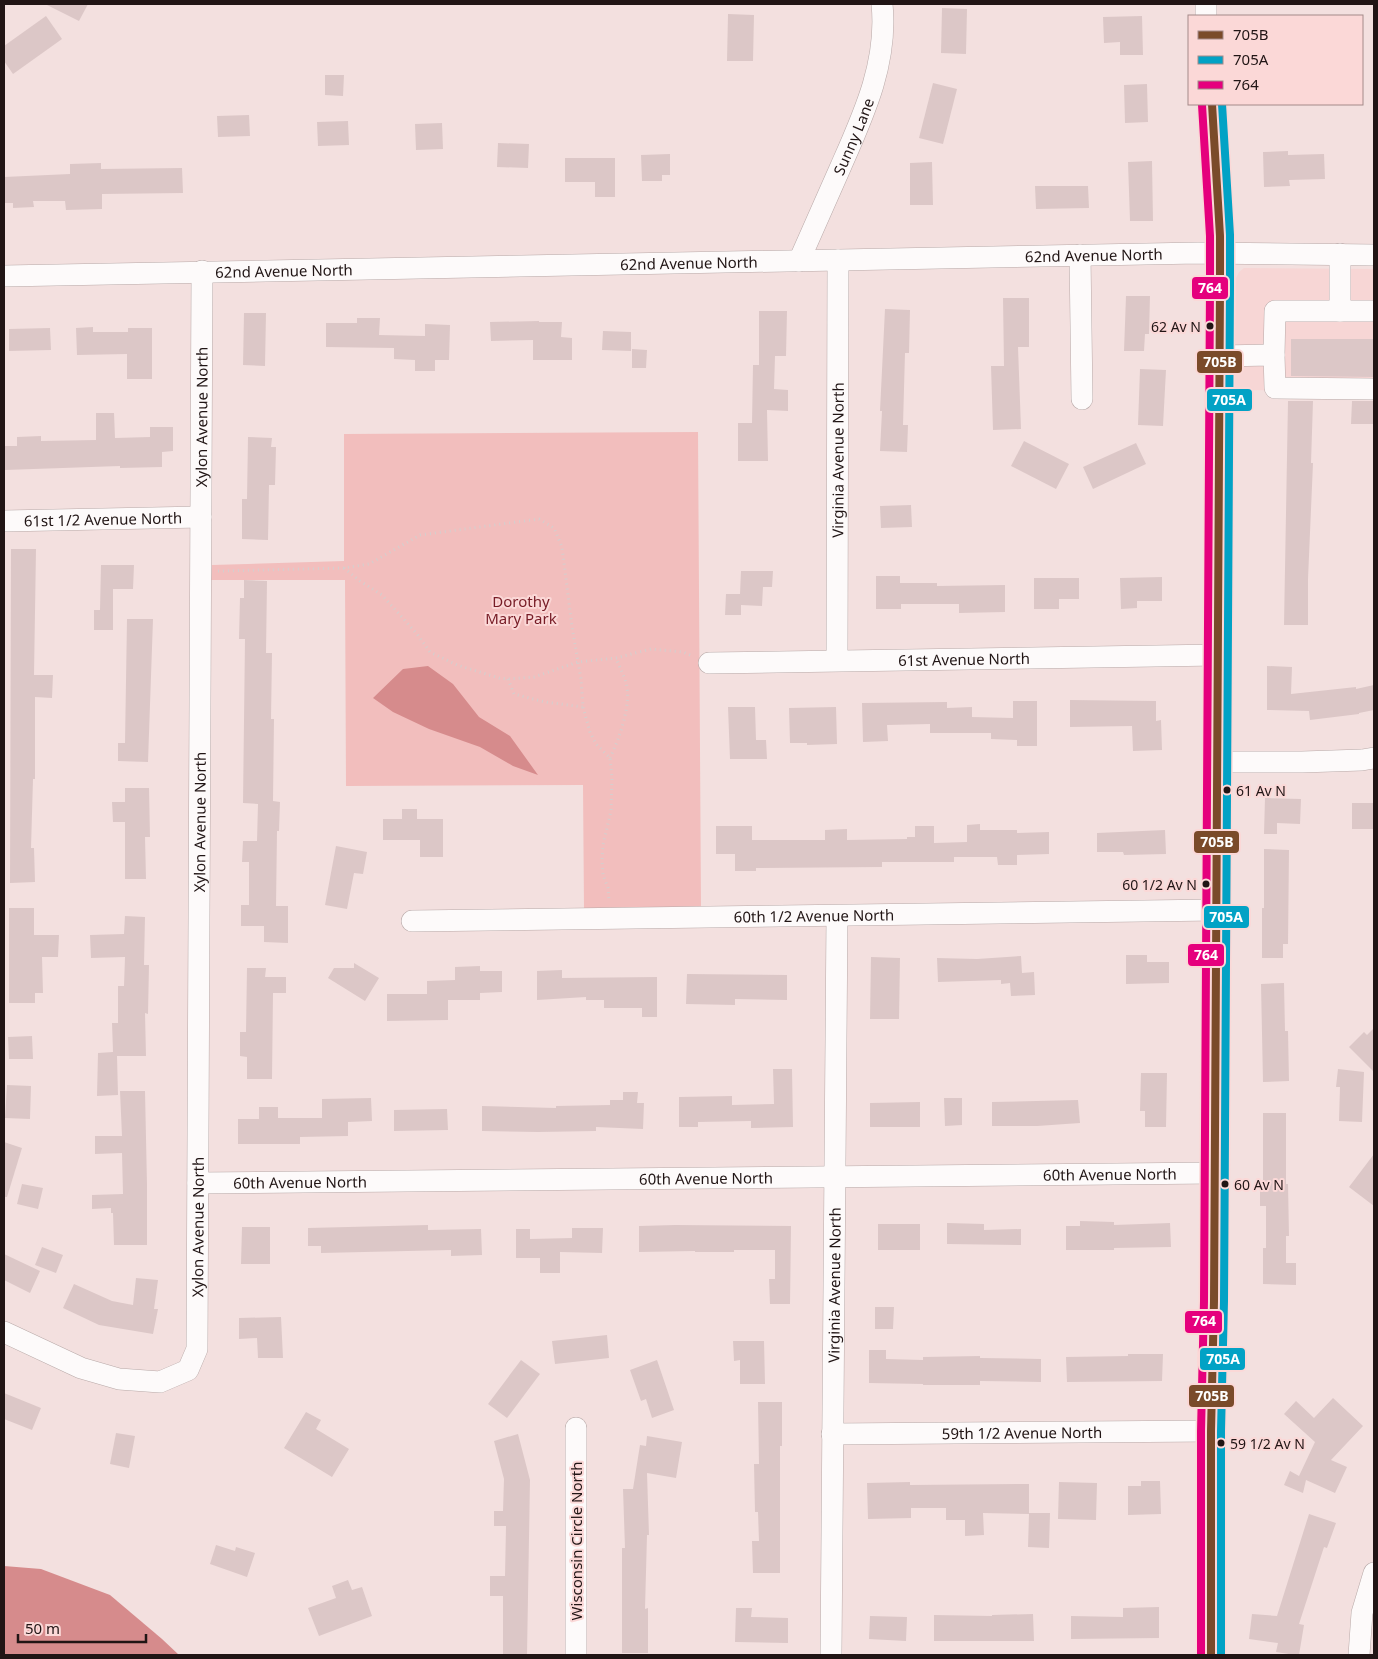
<svg xmlns="http://www.w3.org/2000/svg" width="1378" height="1659" viewBox="0 0 1378 1659" font-family="'Noto Sans',sans-serif">
<rect width="100%" height="100%" fill="#f3e0df"/>
<!-- built -->
<path fill="#f7d6d5" d="M1244 268 1374 269V391L1234 390 1236 278 1239 272Z"/>
<!-- green -->
<path fill="#f2bebd" d="M698 432 701 908 584 909 583 785 346 786 345 580H211L212 565 344 561V434Z"/>
<!-- water -->
<g fill="#d68b8c">
<path d="M428 666 453 684 479 717 510 736 538 775 513 766 480 747 429 729 393 712 373 698 403 669Z"/>
<path d="M4 1566 41 1569 110 1595 162 1639 179 1655H4Z"/>
</g>
<!-- building -->
<g fill="#dcc7c7">
<path d="M45 4H88L79 21Z"/>
<path d="M942 8 967 9 966 54 941 53Z"/>
<path d="M728 14 754 15 753 61H727Z"/>
<path d="M46 16 62 39 13 74 4 61V46Z"/>
<path d="M1142 16 1143 55H1120V42L1104 43 1103 17Z"/>
<path d="M325 75H344L343 96 325 95Z"/>
<path d="M933 83 957 89 943 144 919 138Z"/>
<path d="M1147 84 1148 122 1125 123 1124 85Z"/>
<path d="M249 115 250 136 218 137 217 116Z"/>
<path d="M348 121 349 145 318 146 317 122Z"/>
<path d="M442 123 443 149 416 150 415 124Z"/>
<path d="M498 143 529 144 528 168 497 167Z"/>
<path d="M1288 151V155L1324 154 1325 179 1289 180 1290 186 1264 187 1263 152Z"/>
<path d="M670 154V175H662V181H642L641 155Z"/>
<path d="M565 158H615V197H595V182H565Z"/>
<path d="M1152 161 1153 221H1130L1128 162Z"/>
<path d="M932 162 933 205H910V163Z"/>
<path d="M101 163V169L182 168 183 193 102 194V209L66 210 65 201H33L34 207 13 208V203H4V177L70 174V164Z"/>
<path d="M1035 186H1088L1089 208 1036 209Z"/>
<path d="M1126 296H1150L1149 334H1145L1144 351H1124Z"/>
<path d="M1003 298H1029V347H1018L1021 429 993 430 991 366H1004Z"/>
<path d="M885 309 910 310 909 353H905L903 425H908L907 452 880 451 882 411H880Z"/>
<path d="M759 311H787L786 356H775L774 389 788 390V411L767 410 768 461H738V423H752L753 365H759Z"/>
<path d="M244 313H266L265 366 243 365Z"/>
<path d="M357 318H380L379 335 425 336V324L450 325 449 360H435V371H415V360L394 359V348L326 347V323H357Z"/>
<path d="M539 321V322H562L561 337 572 338V360H533V340L491 341 490 322Z"/>
<path d="M93 327V332H128V328H152V379H127V354L77 355 76 328Z"/>
<path d="M50 328 51 350 9 351V329Z"/>
<path d="M603 331 631 332V351L602 350Z"/>
<path d="M1291 339H1374V377L1291 376Z"/>
<path d="M632 349 647 350 646 368H632Z"/>
<path d="M1140 369 1166 370 1163 426 1138 425Z"/>
<path d="M1288 401H1313L1311 463H1313L1308 579V625H1284Z"/>
<path d="M1352 401H1374V424H1351Z"/>
<path d="M96 413H114L115 438 150 437V427H173V451L162 452V467L120 468V466L5 470V446H17V437L41 436V441L96 440Z"/>
<path d="M248 437 272 438 271 447H276L275 485H269L268 540 242 539V499H247Z"/>
<path d="M1024 441 1069 464 1056 489 1011 466Z"/>
<path d="M1136 443 1146 464 1093 489 1083 467Z"/>
<path d="M911 505 912 527 881 528 880 506Z"/>
<path d="M11 549H36L34 675H53L52 698 35 697V779H33L31 848H34L35 882 10 883Z"/>
<path d="M101 565H134L133 589H113V630H94V610H100Z"/>
<path d="M741 571H773L772 587H763L762 606 741 605V615H725L726 594H740Z"/>
<path d="M876 576H900V583H937V586L1005 585V612L959 613V604H901V609H876Z"/>
<path d="M1162 577V601H1137V608L1121 609 1120 578Z"/>
<path d="M1034 578H1079V599H1059V609H1034Z"/>
<path d="M244 580 267 581 266 653H272L271 719H274L273 801 280 802 279 831H277L276 906H288V943L264 942V926H241V905H249V862H242L243 841H257L258 804 243 803 245 639H239L240 598H244Z"/>
<path d="M127 619H153L148 762 118 761V743H125Z"/>
<path d="M1267 666 1292 667 1291 694 1356 687V689L1374 685V710L1359 713V714L1310 720 1309 711 1267 710Z"/>
<path d="M1070 700 1156 701V721L1161 720 1162 750 1133 751 1132 726 1070 727Z"/>
<path d="M1013 701H1037V746H1017V740L991 739V733H930V724L887 725 888 741 863 742 862 703 947 702V708L972 707V717L1013 718Z"/>
<path d="M728 707H755L756 740H766L767 759H730Z"/>
<path d="M836 707 837 744 807 745V743H790L789 708Z"/>
<path d="M125 788H149L150 837H145L146 879H125V822H113L112 802H125Z"/>
<path d="M1265 798 1301 799 1300 824 1277 823V834H1264Z"/>
<rect x="1352" y="803" width="22" height="26"/>
<path d="M402 809H417V819H443V857H420V840H383V819H402Z"/>
<path d="M980 824V830H1017V833L1049 832V854L1017 855V865H998L997 857H954V862H882V867L756 868V871H735V854H716V826H752V840H825V830L847 829V840L907 839V837H915V826H934V843L967 842V825Z"/>
<path d="M1165 830 1166 854 1124 855 1123 852H1097V833Z"/>
<path d="M336 846 367 852 363 874 354 873 347 909 325 905Z"/>
<path d="M1264 849 1289 850 1288 944H1283V958H1262V908H1264Z"/>
<path d="M9 908H34V935H59L58 957H42L43 993H35V1003H9Z"/>
<path d="M125 916 145 917 144 965H149L148 1014 145 1013 146 1056H117L118 1095 97 1096 98 1053 113 1052 112 1023H118V986H124L125 957 91 958 90 935 124 934Z"/>
<path d="M1126 955H1147V962H1169V983L1126 984Z"/>
<path d="M1021 956 1022 973 1034 972 1035 995 1011 996 1010 983 1001 984V980L938 982 937 958 977 959Z"/>
<path d="M871 957 900 958 899 1019H870Z"/>
<path d="M354 963 379 978 365 1001 328 978 334 968H354Z"/>
<path d="M480 966V971H502V992L480 993V1000H448V1020L387 1021V994H427V981L455 980V967Z"/>
<path d="M247 968H266L265 977H286V993H273L272 1079H247V1057L240 1056V1032H246Z"/>
<path d="M562 970V978L657 977V1017H642V1008H604V1000H586V997L537 1000V971Z"/>
<path d="M687 974 787 975V1000L735 999V1005L686 1004Z"/>
<path d="M1284 983 1285 1031H1288L1289 1081 1263 1082 1261 984Z"/>
<path d="M1374 1028V1072L1349 1047 1364 1032 1367 1035Z"/>
<path d="M32 1036 33 1059H9L8 1037Z"/>
<path d="M773 1069H792L793 1127 751 1128V1121L698 1122V1127H679V1097L732 1096V1105L774 1104Z"/>
<path d="M1338 1069 1364 1072 1362 1122 1339 1121 1340 1087H1336Z"/>
<path d="M1141 1073H1167L1166 1127H1145V1111H1140Z"/>
<path d="M7 1085 31 1086 30 1119 5 1118Z"/>
<path d="M120 1091H145L147 1185V1245H114L113 1213H111V1208L92 1209V1195L123 1194 122 1153 95 1154V1136H122Z"/>
<path d="M623 1092H638L637 1103H644L643 1129 596 1127V1131L538 1132 482 1131V1106L556 1108V1106L610 1105V1100H623Z"/>
<path d="M371 1098 372 1121 348 1122V1136L300 1137V1144H238V1119H259V1107H278V1118H322V1099Z"/>
<path d="M944 1098H962V1125L945 1126Z"/>
<path d="M1078 1100 1080 1123 1037 1126H992V1102Z"/>
<path d="M920 1102V1127H870V1103Z"/>
<path d="M447 1109 448 1130 394 1131V1110Z"/>
<path d="M1263 1113H1286V1184H1288L1289 1236H1286V1263H1296V1285L1263 1284V1248H1266V1206H1260V1184H1263Z"/>
<path d="M4 1142 22 1148 7 1197H4Z"/>
<path d="M1374 1154V1206L1349 1187Z"/>
<path d="M22 1184 43 1188 38 1209 17 1204Z"/>
<path d="M1080 1221 1114 1222V1225L1170 1223 1171 1247 1114 1248V1250H1066V1226H1080Z"/>
<path d="M947 1223 984 1224V1230L1021 1229V1245L947 1244Z"/>
<rect x="878" y="1224" width="42" height="26"/>
<path d="M428 1225V1230L481 1229 482 1255 451 1256V1250L321 1253V1246H308V1228Z"/>
<path d="M675 1225 791 1226 790 1304H770L769 1279H775V1250H734V1252H695V1251L639 1252V1226Z"/>
<path d="M242 1227H270V1264H241Z"/>
<path d="M572 1228H603L602 1253 560 1252V1273H540V1258H516V1229H530V1239L572 1238Z"/>
<path d="M42 1247 63 1255 56 1273 35 1265Z"/>
<path d="M4 1254 40 1271 30 1293 4 1280Z"/>
<path d="M136 1278 158 1280 154 1309H158L153 1334 99 1325 63 1308 74 1284 112 1301 133 1305Z"/>
<path d="M875 1307H894L893 1329H875Z"/>
<path d="M281 1317 283 1358H258L257 1338 239 1339V1318Z"/>
<path d="M607 1335 609 1358 555 1364 552 1341Z"/>
<path d="M733 1341H764L765 1384H740V1360L734 1361Z"/>
<path d="M869 1350H886V1359L923 1360V1357L980 1356V1358L1041 1359V1382L980 1381V1385H923V1384L869 1383Z"/>
<path d="M1128 1354H1163L1162 1381 1067 1382 1066 1357 1128 1356Z"/>
<path d="M521 1360 540 1374 507 1418 488 1404Z"/>
<path d="M657 1360 674 1410 652 1418 646 1399 641 1401 630 1370Z"/>
<path d="M4 1393 41 1408 32 1430 4 1419Z"/>
<path d="M1333 1398 1363 1426 1331 1460 1347 1467 1335 1493 1306 1480 1303 1493 1284 1485 1290 1471 1299 1476 1315 1442 1284 1414 1296 1401 1314 1418Z"/>
<path d="M758 1402H782V1446H780V1573H753L752 1541H759L758 1512H755L754 1464H759Z"/>
<path d="M306 1412 321 1420 316 1429 349 1449 332 1477 284 1448Z"/>
<path d="M116 1433 135 1436 129 1468 110 1464Z"/>
<path d="M518 1434 530 1480 527 1655 503 1654V1596H490V1576H505L506 1526H494V1511H503L504 1479 494 1441Z"/>
<path d="M647 1436 682 1442 676 1478 647 1473 649 1535H647L645 1609 648 1608V1653H622V1548H625L623 1489H633L640 1445 646 1446Z"/>
<path d="M1141 1481H1160L1161 1514 1128 1515V1486H1141Z"/>
<path d="M910 1482V1485L1029 1484V1513H1050L1049 1548 1028 1547 1029 1514 983 1513 984 1535 965 1536V1520H946V1508H911V1518L868 1519 867 1483Z"/>
<path d="M1059 1482 1097 1483 1096 1520 1058 1519Z"/>
<path d="M1309 1514 1336 1523 1327 1548 1324 1547 1299 1624 1304 1625 1299 1655H1295L1276 1652 1278 1643 1249 1639 1252 1614 1277 1616Z"/>
<path d="M216 1545 235 1551 236 1547 255 1553 247 1577 210 1564Z"/>
<path d="M348 1580 352 1590 362 1587 372 1616 319 1636 308 1608 336 1598 332 1586Z"/>
<path d="M1159 1607V1638L1071 1639V1616L1123 1617V1608Z"/>
<path d="M736 1608H752L751 1617 788 1618V1643L735 1642Z"/>
<path d="M1033 1614 1034 1641H934V1615L992 1616V1615Z"/>
<path d="M870 1616 907 1617 906 1641 869 1639Z"/>
</g>
<g fill="none" stroke-linecap="round" stroke-linejoin="round">
<defs>
<g id="minor">
<path d="M1206 4V16"/>
<path d="M1340 254V311"/>
<path d="M1080 255 1082 399"/>
<path id="s1" d="M799 261C813 229 827 198 841 166 864 114 888 62 882 4"/>
<path id="s2" d="M4 276 1198 253 1374 255"/>
<path d="M1274 355 1275 311H1374"/>
<path d="M1220 356 1274 355 1275 388 1374 389"/>
<path id="s3" d="M4 521 201 517"/>
<path id="s4" d="M837 660 838 260"/>
<path id="s5" d="M709 663 1218 655"/>
<path d="M1217 762H1302L1362 760 1374 758"/>
<path id="s6" d="M412 921 1216 910"/>
<path id="s7" d="M198 1183 1214 1173"/>
<path id="s8" d="M4 1332 81 1368 119 1379 160 1382 188 1370 197 1349 202 271"/>
<path d="M576 1428V1655"/>
<path id="s9" d="M832 1434 1211 1431"/>
<path id="s10" d="M831 1655 837 916"/>
<path d="M1211 1655V1431L1214 1301 1220 286V236L1212 104"/>
<path d="M1359 1655 1362 1613 1374 1573"/>
</g>
</defs>
<!-- minor casing -->
<use href="#minor" stroke="#b8a9a8" stroke-width="22"/>
<!-- path -->
<g stroke="#d4cfce" stroke-width="3" stroke-dasharray="1 4" stroke-linecap="butt">
<path d="M344 568 360 581 382 595 417 634 430 652 457 665 499 678 508 679 534 677 578 662 616 658 651 649 683 652 692 656"/>
<path d="M218 571 344 568 369 564 420 535 539 519 554 528 562 547 572 627 581 679 583 707 590 732 596 744 610 758 612 778 611 811 603 845 602 861 603 875 608 888 609 901"/>
<path d="M508 679 514 694 545 702 583 707"/>
<path d="M610 758C619 739 632 704 626 683 624 675 619 666 616 658"/>
</g>
<!-- minor -->
<use href="#minor" stroke="#fdfafa" stroke-width="21"/>
<defs>
<path id="bus-1" d="M1211 1655V1431L1214 1301 1220 286V236L1212 104"/>
<path id="bus-2" d="M1221 1655V1431L1224 1301 1230 286V235L1222 104"/>
<path id="bus-3" d="M1201 1655V1431L1204 1301 1210 286V236L1202 105"/>
</defs>
<!-- bus-1 casing -->
<use href="#bus-1" stroke="#fbd8d7" stroke-width="11"/>
<!-- bus-2 casing -->
<use href="#bus-2" stroke="#fbd8d7" stroke-width="11"/>
<!-- bus-3 casing -->
<use href="#bus-3" stroke="#fbd8d7" stroke-width="11"/>
<!-- bus-1 -->
<use href="#bus-1" stroke="#7a4b2a" stroke-width="8"/>
<!-- bus-2 -->
<use href="#bus-2" stroke="#02a2c5" stroke-width="8"/>
<!-- bus-3 -->
<use href="#bus-3" stroke="#e5007d" stroke-width="8"/>
</g>
<!-- markers -->
<g fill="#211515" stroke="#fbd8d7" stroke-width="2">
<circle cx="1210" cy="326" r="4.5"/>
<circle cx="1227" cy="790" r="4.5"/>
<circle cx="1206" cy="884" r="4.5"/>
<circle cx="1225" cy="1184" r="4.5"/>
<circle cx="1221" cy="1443" r="4.5"/>
</g>
<g text-anchor="middle" dominant-baseline="central" stroke-width="4" stroke-linejoin="round" paint-order="stroke">
<!-- bus labels -->
<g font-size="14" fill="#211515" stroke="#fbd8d7" text-anchor="start">
<text x="1201" y="326" text-anchor="end">62 Av N</text>
<text x="1236" y="790">61 Av N</text>
<text x="1197" y="884" text-anchor="end">60 1/2 Av N</text>
<text x="1234" y="1184">60 Av N</text>
<text x="1230" y="1443">59 1/2 Av N</text>
</g>
<!-- street labels -->
<g font-size="15" fill="#211515" stroke="#fbd8d7">
<text stroke="none"><textPath href="#s1" startOffset="136">Sunny Lane</textPath></text>
<text stroke="none"><textPath href="#s2" startOffset="1090">62nd Avenue North</textPath></text>
<text stroke="none"><textPath href="#s2" startOffset="685">62nd Avenue North</textPath></text>
<text stroke="none"><textPath href="#s2" startOffset="280">62nd Avenue North</textPath></text>
<text stroke="none"><textPath href="#s8" startOffset="1151">Xylon Avenue North</textPath></text>
<text stroke="none"><textPath href="#s4" startOffset="200">Virginia Avenue North</textPath></text>
<text stroke="none"><textPath href="#s3" startOffset="99">61st 1/2 Avenue North</textPath></text>
<text stroke="none"><textPath href="#s5" startOffset="255">61st Avenue North</textPath></text>
<text stroke="none"><textPath href="#s8" startOffset="746">Xylon Avenue North</textPath></text>
<text stroke="none"><textPath href="#s6" startOffset="402">60th 1/2 Avenue North</textPath></text>
<text stroke="none"><textPath href="#s7" startOffset="912">60th Avenue North</textPath></text>
<text stroke="none"><textPath href="#s7" startOffset="508">60th Avenue North</textPath></text>
<text stroke="none"><textPath href="#s7" startOffset="102">60th Avenue North</textPath></text>
<text stroke="none"><textPath href="#s8" startOffset="341">Xylon Avenue North</textPath></text>
<text stroke="none"><textPath href="#s10" startOffset="370">Virginia Avenue North</textPath></text>
<text stroke="none"><textPath href="#s9" startOffset="190">59th 1/2 Avenue North</textPath></text>
<text transform="translate(576 1541) rotate(-90)">Wisconsin Circle North</text>
</g>
<!-- park labels -->
<g font-size="15" fill="#771c26" stroke="#fbd8d7">
<text x="521" y="601">Dorothy<tspan x="521" dy="17">Mary Park</tspan></text>
</g>
</g>
<g stroke="#fbd8d7" stroke-width="2">
<rect x="1191" y="276" width="38" height="24" rx="5" fill="#e5007d"/>
<rect x="1196" y="350" width="47" height="24" rx="5" fill="#7a4b2a"/>
<rect x="1206" y="388" width="47" height="24" rx="5" fill="#02a2c5"/>
<rect x="1193" y="830" width="47" height="24" rx="5" fill="#7a4b2a"/>
<rect x="1203" y="905" width="47" height="24" rx="5" fill="#02a2c5"/>
<rect x="1187" y="943" width="38" height="24" rx="5" fill="#e5007d"/>
<rect x="1184" y="1310" width="39" height="24" rx="5" fill="#e5007d"/>
<rect x="1199" y="1347" width="47" height="24" rx="5" fill="#02a2c5"/>
<rect x="1188" y="1384" width="47" height="24" rx="5" fill="#7a4b2a"/>
</g>
<g font-size="14" text-anchor="middle" font-weight="bold" fill="#fff">
<text x="1210" y="293">764</text>
<text x="1220" y="367">705B</text>
<text x="1229" y="405">705A</text>
<text x="1217" y="847">705B</text>
<text x="1226" y="922">705A</text>
<text x="1206" y="960">764</text>
<text x="1204" y="1326">764</text>
<text x="1223" y="1364">705A</text>
<text x="1212" y="1401">705B</text>
</g>
<!-- border -->
<rect width="1378" height="1659" fill="none" stroke="#211515" stroke-width="10"/>
<!-- legend -->
<rect x="1188" y="15" width="175" height="90" fill="#fbd8d7" stroke="#a48a89"/>
<rect x="1198" y="31" width="25" height="8" fill="#7a4b2a" stroke="#a48a89"/>
<text x="1233" y="40" font-size="15" fill="#211515">705B</text>
<rect x="1198" y="56" width="25" height="8" fill="#02a2c5" stroke="#a48a89"/>
<text x="1233" y="65" font-size="15" fill="#211515">705A</text>
<rect x="1198" y="81" width="25" height="8" fill="#e5007d" stroke="#a48a89"/>
<text x="1233" y="90" font-size="15" fill="#211515">764</text>
<!-- scale -->
<path d="M18 1634v8h128v-8" fill="none" stroke="#211515" stroke-width="2.5"/>
<text x="25" y="1634" font-size="15" fill="#211515" stroke="#fbd8d7" stroke-width="4" paint-order="stroke">50 m</text>
</svg>
